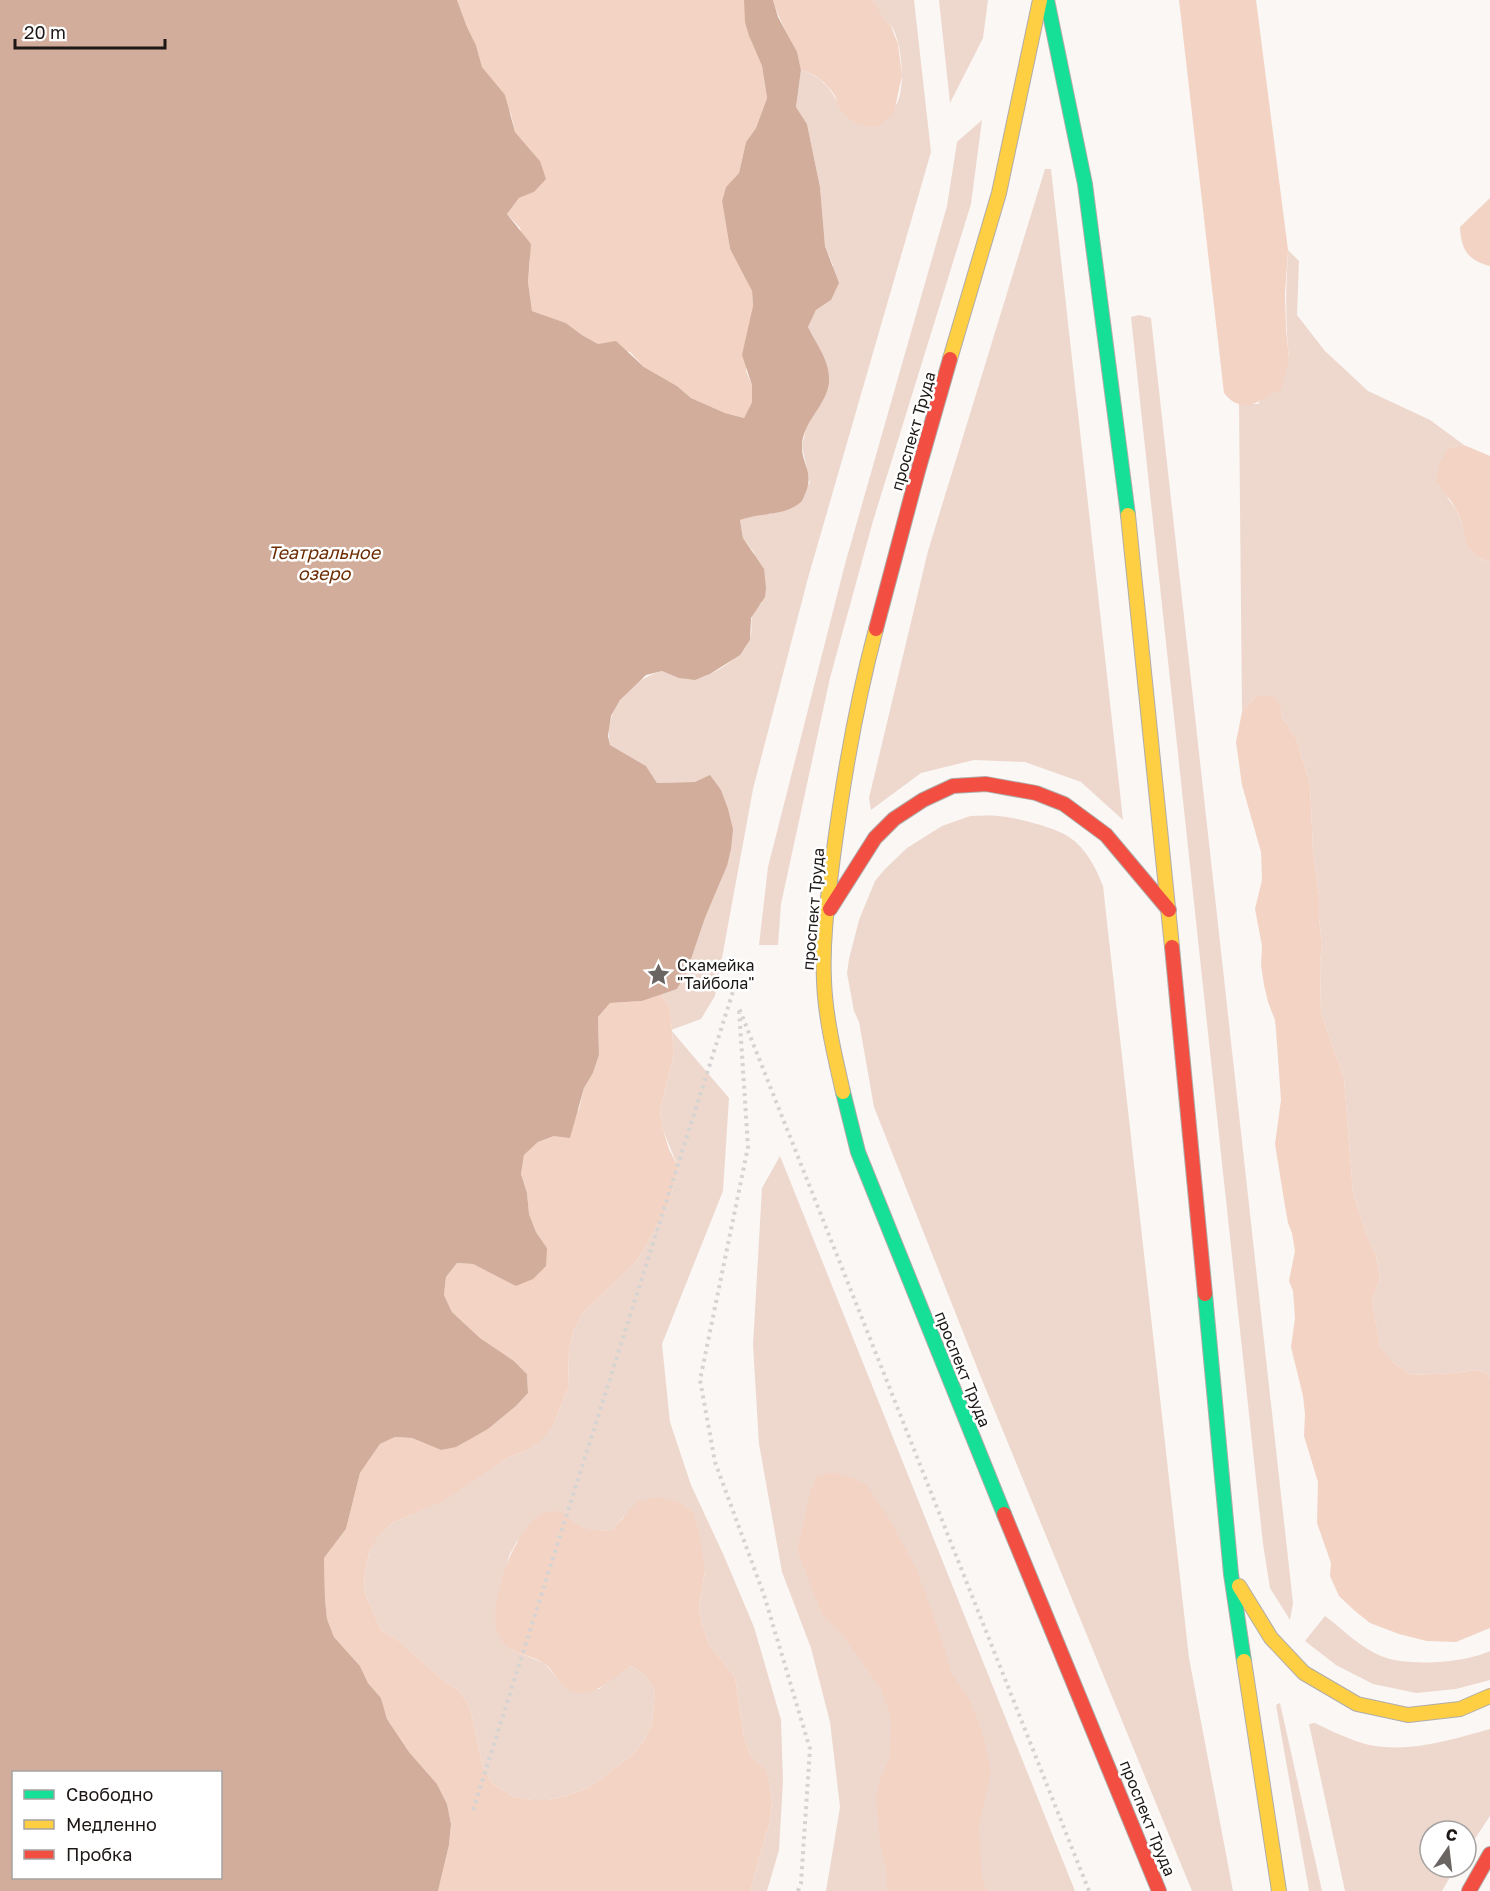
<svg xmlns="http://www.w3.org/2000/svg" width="1490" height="1891" viewBox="0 0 1490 1891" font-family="'Golos Text',sans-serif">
<rect width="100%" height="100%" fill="#faf7f5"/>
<!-- green -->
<g fill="#eed8cd">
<path d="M873 0H914L931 152 808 578 753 789 715 996 701 1019 671 1030 729 1098 723 1191 662 1344 670 1422 691 1485 724 1556 754 1627 781 1720 783 1781 779 1850 767 1891H750L770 1820 772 1801 767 1772 752 1757 744 1738 735 1677 710 1646 703 1627 699 1608 705 1570 624 1516 612 1530C587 1531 580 1530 561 1512L517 1541 509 1556 497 1605 512 1650 544 1663 567 1689H599L615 1676 631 1666 645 1675 655 1691 652 1724 643 1742 632 1755 588 1788 568 1795 549 1800H531L512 1796 493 1784 483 1767 470 1708 460 1691 443 1680 398 1640 381 1630 364 1591 365 1572 369 1553 378 1535 392 1523 443 1501 508 1458 525 1451 553 1426 568 1388 569 1349 574 1330 583 1313 637 1261 669 1204 678 1167 663 1130 660 1110 674 1054 670 1009 661 994 677 989 686 974 705 918 727 866 695 782 657 783 646 766 610 745C603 710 631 679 662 671 673 675 682 680 693 679 709 679 743 656 749 641 756 625 744 619 762 603L754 553 743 538 740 520 755 514H771L810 483 802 446 806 428 824 398 816 344 808 327 816 310 831 300 833 265 825 246 820 187 807 124 796 107 801 70C820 75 834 91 840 109L878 127C884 121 892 113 896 105 906 89 902 43 892 27 890 25 887 22 885 20 880 15 877 7 873 0Z"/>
<path d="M939 0H988L983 38 950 103Z"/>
<path d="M982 120 971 204 873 521 830 678 781 904 778 945H759L768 867 845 564 947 206 957 142Z"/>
<path d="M1045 169H1051L1123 820 1081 782 1025 762 974 760 921 773 871 810 869 798 928 551Z"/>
<path d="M1288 250 1299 261 1297 315 1325 351 1368 391 1430 420 1464 445 1448 448C1448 463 1445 480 1447 495 1448 501 1454 505 1457 511 1468 533 1461 553 1490 562V1379L1487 1373 1475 1370 1454 1373 1411 1375 1394 1363 1380 1348 1372 1301 1380 1278 1376 1255 1367 1236 1353 1193 1344 1078 1321 1013 1320 965 1322 943 1319 919V896L1313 851 1310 783 1296 738 1282 717 1281 707 1254 698 1242 712 1239 404H1258L1289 359C1285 322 1286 287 1288 250Z"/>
<path d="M1139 315 1151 318 1293 1603 1290 1620 1270 1588 1263 1544 1131 317Z"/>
<path d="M970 816C979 816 989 815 998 816 1014 817 1057 828 1069 837 1086 848 1096 868 1103 886L1189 1658 1233 1891H1192L980 1375 874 1107 859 1022 854 1011 847 973 849 959 859 920 875 881 884 870 907 848 942 826Z"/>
<path d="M780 1156 1075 1891H826L840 1807 830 1722 811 1648 782 1572 759 1444 753 1345 762 1188Z"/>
<path d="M1325 1616C1342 1629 1361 1648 1381 1656 1407 1667 1465 1663 1490 1651V1680L1456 1689 1416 1693 1373 1684 1336 1665 1305 1641Z"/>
<path d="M1280 1703 1322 1891H1309L1276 1705Z"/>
<path d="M1315 1723C1327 1729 1340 1735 1353 1740 1397 1757 1447 1741 1490 1729V1816L1466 1852V1831H1430V1867H1456L1442 1891H1345L1309 1724Z"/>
</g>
<!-- forest -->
<g fill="#f3d3c4">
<path d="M457 0H744L749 36 762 66 767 98 756 128 746 142 739 173 726 187 722 201 730 249 752 291 753 306 746 371 752 385V402L744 418 725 413 691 398 677 386 644 367 630 352 598 344 582 335 566 323 532 311 528 282 530 262 520 228 507 214 519 198 534 192 540 161 515 132 511 114 493 81 482 67 476 45 467 27Z"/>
<path d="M773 0H873L884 19 891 26 898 44 902 75 894 113 878 127C863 127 848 122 840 109 837 105 837 100 835 96 827 83 814 73 801 70 796 43 780 26 773 0Z"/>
<path d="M1179 0H1256L1288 250 1285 294 1286 329 1289 359 1281 389C1261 401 1242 416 1224 393Z"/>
<path d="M1490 198V266C1467 260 1461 249 1460 227Z"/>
<path d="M1464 445 1490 456V562C1458 552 1469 531 1456 509 1451 500 1443 491 1436 482L1439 464 1448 448Z"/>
<path d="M1265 695 1275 698 1281 707 1282 717 1296 738 1310 783 1313 851 1319 896V919L1322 943 1320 965 1321 1013 1344 1078 1353 1193 1367 1236 1376 1255 1380 1278 1372 1301 1380 1347 1394 1363 1411 1375 1454 1373 1475 1370 1487 1373 1490 1379V1628L1456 1642 1427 1641 1399 1634 1370 1623 1355 1611 1339 1596 1330 1576 1331 1563 1317 1523 1318 1482 1304 1436 1305 1414 1303 1396 1291 1347 1295 1318 1293 1291 1289 1281 1295 1251 1292 1233 1288 1223 1285 1206 1275 1144 1281 1100 1276 1030 1275 1020 1268 1002 1264 985 1261 965 1262 946 1255 909 1262 880 1261 852 1242 785 1236 742 1242 712 1254 698Z"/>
<path d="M661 994 670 1009 674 1054 660 1110 663 1130 669 1149 678 1167 669 1204 637 1261 583 1313 574 1330 569 1349 568 1388 553 1426 541 1440 525 1451 508 1458 444 1501 392 1523 378 1536 369 1553 365 1572 364 1591 381 1630 398 1640 443 1680 460 1691 470 1708 483 1767 493 1784 512 1796 531 1800H549L568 1795 588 1788 632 1755 643 1742 652 1724 655 1691 645 1675 631 1666C613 1677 588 1705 566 1688 558 1682 553 1670 545 1664 531 1654 511 1655 501 1640 482 1613 514 1531 539 1515 545 1511 554 1512 561 1511 579 1529 588 1531 612 1530L637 1502 657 1497 676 1501 693 1512 699 1531 705 1570 699 1608 703 1627 710 1646 735 1677 744 1738 752 1757 767 1771 772 1801 770 1820 750 1891H438L449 1845 451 1824 447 1804 437 1784 409 1752 387 1719 381 1698 368 1683 360 1666 334 1637 327 1619 325 1599 324 1558 346 1529 360 1473 380 1444 395 1437 412 1438 441 1450 456 1446 488 1429 516 1406 528 1393 527 1374 514 1361 480 1338 452 1312 444 1295 446 1277 457 1263 473 1264 517 1286 547 1248 536 1232 529 1214 527 1193 521 1174 524 1155 538 1142 554 1136 579 1109 584 1088 593 1073 599 1055 598 1017 610 1003 642 1001Z"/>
<path d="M833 1472 850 1477 866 1484 887 1515 916 1568 941 1637 951 1672 970 1701 978 1721 984 1738 991 1772 979 1825 982 1880 987 1891H887L886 1870 880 1842 876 1797 880 1779 890 1757 891 1718 881 1689 843 1636 822 1614 797 1550 811 1490 817 1476Z"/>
</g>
<!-- water -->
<path fill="#d2ad9b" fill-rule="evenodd" d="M0 0H457L467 27 476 45 482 67 505 95 515 132 540 161 546 179 534 192 519 198 507 214 531 244 528 282 532 311 566 323 582 335 598 344 616 341 644 367 677 386 691 398 725 413 744 418 752 402V385L742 355 753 306 752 291 730 249 722 201 726 187 739 173 746 142 756 128 767 98 762 66 749 36 745 22 744 0H773L778 17 797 52 801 70 796 107 807 124 820 187 825 246 839 283 831 300 816 310 808 327C816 344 828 358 829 377 831 402 803 420 802 445 801 464 815 472 805 494 804 496 803 500 801 502 784 517 759 512 740 520L743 538 764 569 766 588 765 597 751 618 750 640 740 655 710 674 695 680 679 678 662 671 646 675 620 700 611 716 608 736 610 745 646 766 657 783 695 782 710 775 721 790 728 809 733 829 731 849 727 866 705 918 686 974 677 989 642 1001 610 1003 598 1017 599 1055 593 1073 584 1088 570 1138 554 1136 538 1142 524 1155 521 1174 527 1193 529 1214 536 1232 547 1248 546 1266 533 1279 516 1286 473 1264 457 1263 446 1277 444 1295 452 1312 480 1338 514 1361 527 1374 528 1393 516 1406 488 1429 456 1447 441 1450 412 1438 395 1437 380 1444 360 1473 346 1529 324 1558 325 1599 327 1619 334 1637 360 1666 368 1683 381 1698 387 1719 409 1752 437 1784 447 1804 451 1824 449 1845 438 1891H0ZM14 1772H220V1878H14Z"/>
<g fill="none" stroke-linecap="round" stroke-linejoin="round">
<defs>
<g id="fast">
<path d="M1047 0 1085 184 1128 515"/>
<path d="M843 1092 858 1152 1004 1514"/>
<path d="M1205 1294 1231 1574 1244 1661"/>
</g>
<g id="slow">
<path d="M950 359 999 193 1040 0"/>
<path d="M1128 515 1172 947"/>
<path d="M843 1092C835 1057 825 1016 824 980 822 939 828 898 833 857 843 780 856 704 876 629"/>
<path d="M1239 1586 1271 1638 1304 1673 1357 1704 1408 1715 1460 1709 1490 1696"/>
<path d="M1244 1661 1279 1891"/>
</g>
<g id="jam">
<path d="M876 629 918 471 950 359"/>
<path d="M830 909 875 838 894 819 923 800 953 786 986 784 1036 793 1064 804 1106 835 1169 910"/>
<path d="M1172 947 1205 1294"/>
<path d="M1004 1514 1159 1891"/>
<path d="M1469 1891 1490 1854"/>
</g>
</defs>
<!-- fast casing -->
<use href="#fast" stroke="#b0aca9" stroke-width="16"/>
<!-- slow casing -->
<use href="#slow" stroke="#b0aca9" stroke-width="16"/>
<!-- jam casing -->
<use href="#jam" stroke="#b0aca9" stroke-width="16"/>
<!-- path -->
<g stroke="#d5d4d3" stroke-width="4" stroke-dasharray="3 4.5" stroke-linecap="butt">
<path d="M473 1810 743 960"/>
<path d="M798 1891 801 1883 810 1749 764 1595 715 1462 700 1380 748 1147 739 1008 1089 1891"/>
</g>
<!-- fast -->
<use href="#fast" stroke="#16e098" stroke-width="14"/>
<!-- slow -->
<use href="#slow" stroke="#ffcf43" stroke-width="14"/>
<!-- jam -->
<use href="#jam" stroke="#f24e42" stroke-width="14"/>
</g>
<!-- icons -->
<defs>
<symbol id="sight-bare" viewBox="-9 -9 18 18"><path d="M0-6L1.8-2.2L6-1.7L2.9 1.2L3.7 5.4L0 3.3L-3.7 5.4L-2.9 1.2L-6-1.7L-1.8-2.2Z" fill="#6a6563" stroke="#fff" stroke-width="2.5" paint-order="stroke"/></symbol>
</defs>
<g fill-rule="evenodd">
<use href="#sight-bare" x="642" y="958" width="33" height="33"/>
</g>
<g text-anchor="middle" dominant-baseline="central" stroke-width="5" stroke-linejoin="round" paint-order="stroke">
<!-- street labels -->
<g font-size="16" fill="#1d1715" stroke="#fff">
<text transform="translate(913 431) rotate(-74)">проспект Труда</text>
<text transform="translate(813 909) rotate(-85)">проспект Труда</text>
<text transform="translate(963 1369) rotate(68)">проспект Труда</text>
<text transform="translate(1148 1818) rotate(68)">проспект Труда</text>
</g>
<!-- poi labels -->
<g font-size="16" fill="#1d1715" stroke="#fff" text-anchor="start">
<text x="677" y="965">Скамейка<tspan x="677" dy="18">"Тайбола"</tspan></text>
</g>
<!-- water labels -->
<g font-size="18" font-style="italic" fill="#6c2c03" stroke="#fff">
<text x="324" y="552">Театральное<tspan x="324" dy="21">озеро</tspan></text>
</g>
</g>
<!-- legend -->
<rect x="12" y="1771" width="210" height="108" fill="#ffffff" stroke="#a5a2a1" stroke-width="1.5"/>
<rect x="24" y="1790" width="30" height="9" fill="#16e098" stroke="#a5a2a1" stroke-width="1.5"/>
<text x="66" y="1801" font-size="18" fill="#1d1715">Свободно</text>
<rect x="24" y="1820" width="30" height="9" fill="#ffcf43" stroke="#a5a2a1" stroke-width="1.5"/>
<text x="66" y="1831" font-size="18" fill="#1d1715">Медленно</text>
<rect x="24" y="1850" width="30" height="9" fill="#f24e42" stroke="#a5a2a1" stroke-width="1.5"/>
<text x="66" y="1861" font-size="18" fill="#1d1715">Пробка</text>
<!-- north arrow -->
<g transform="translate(1448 1849) rotate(14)"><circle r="28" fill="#ffffff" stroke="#a5a2a1" stroke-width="1.5"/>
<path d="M0-4.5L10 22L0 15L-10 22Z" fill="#6a6563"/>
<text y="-9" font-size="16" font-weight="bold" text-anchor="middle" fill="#1d1715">С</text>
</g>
<!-- scale -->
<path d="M15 39v9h150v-9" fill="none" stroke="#1d1715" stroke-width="3"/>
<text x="24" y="39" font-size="18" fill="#1d1715" stroke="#ffffff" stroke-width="4.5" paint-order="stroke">20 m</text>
</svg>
